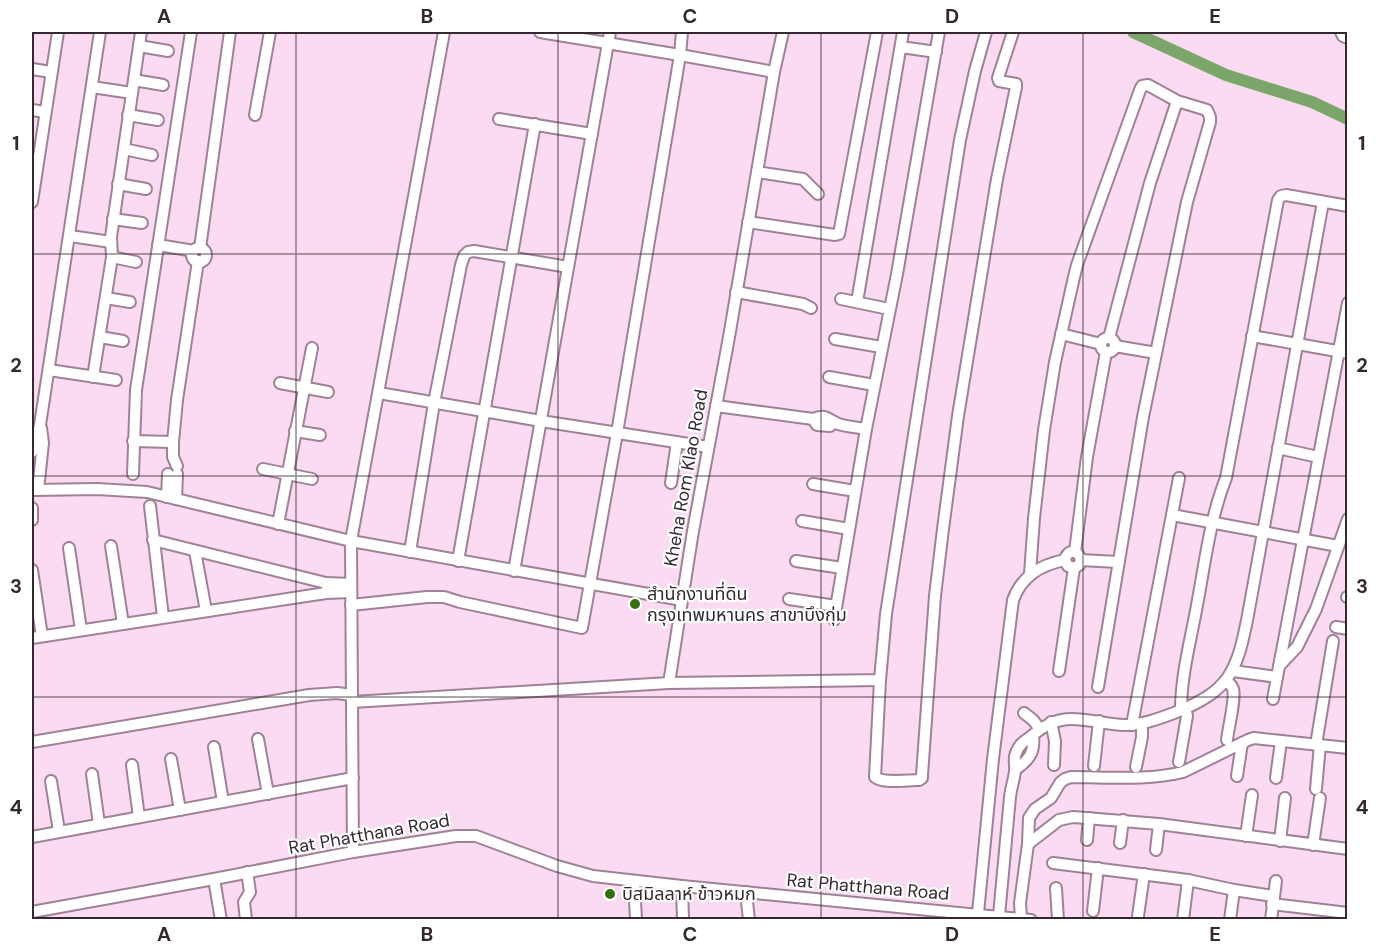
<svg xmlns="http://www.w3.org/2000/svg" width="1379" height="951" viewBox="0 0 1379 951" font-family="'DM Sans','Noto Sans Thai',sans-serif">
<rect width="100%" height="100%" fill="#fbdbf1"/>
<g fill="none" stroke-linecap="round" stroke-linejoin="round">
<!-- river -->
<path stroke="#7aa769" stroke-width="12" d="M1133 32 1226 75 1312 102 1348 119"/>
<defs>
<g id="minor">
<path d="M540 32 680 55 774 72"/>
<path d="M1341 32 1343 36 1348 38"/>
<path d="M139 46 168 51"/>
<path d="M901 47 936 52"/>
<path d="M32 69 51 72"/>
<path d="M134 80 163 85"/>
<path d="M92 87 132 93"/>
<path d="M32 110 45 112"/>
<path d="M128 115 158 120"/>
<path d="M255 115 270 32"/>
<path d="M499 119 592 134"/>
<path d="M124 149 152 155"/>
<path d="M757 172 803 179 818 194"/>
<path d="M118 184 146 189"/>
<path d="M32 202 58 32"/>
<path d="M113 219 142 223"/>
<path d="M748 222 835 235 839 234 877 32"/>
<path d="M70 236 111 242"/>
<path d="M158 245 194 251"/>
<path d="M200 248 230 32"/>
<circle cx="199" cy="255" r="7"/>
<path d="M112 257 136 262"/>
<path d="M736 292 803 304 811 308"/>
<path d="M106 298 130 302"/>
<path d="M841 299 889 309"/>
<path d="M857 302 903 32"/>
<path d="M1061 334 1101 344"/>
<path d="M1252 336 1348 353"/>
<path d="M100 337 123 341"/>
<path d="M1109 338 1150 183 1177 101"/>
<circle cx="1108" cy="345" r="7"/>
<path d="M835 339 881 347"/>
<path d="M1115 346 1156 353"/>
<path d="M49 370 116 380"/>
<path d="M93 377 112 257 111 237 141 32"/>
<path d="M829 377 874 385"/>
<path d="M280 383 328 392"/>
<path d="M379 393 541 421 708 447"/>
<path d="M716 406 813 419C824 414 826 418 836 423 844 427 857 427 866 429"/>
<path d="M813 419 817 425 830 426 834 422"/>
<path d="M295 431 320 435"/>
<path d="M133 441 173 442"/>
<path d="M1278 448 1318 457"/>
<path d="M32 452 40 425 100 32"/>
<path d="M177 466 173 457V442L177 400 198 261"/>
<path d="M263 469 312 479"/>
<path d="M133 474 136 390 191 32"/>
<path d="M671 483 677 442"/>
<path d="M813 484 855 491"/>
<path d="M32 490 97 489 147 492 351 541 682 600"/>
<path d="M38 490 43 443 41 428"/>
<path d="M167 497 168 474"/>
<path d="M176 499 177 474"/>
<path d="M150 506 163 617"/>
<path d="M32 508V520"/>
<path d="M1172 515 1338 546"/>
<path d="M802 521 849 529"/>
<path d="M278 524 312 348"/>
<path d="M111 546 123 624"/>
<path d="M69 548 81 630"/>
<path d="M195 551 206 611"/>
<path d="M410 552 434 403 461 265 464 256 468 252 474 251 568 267"/>
<path d="M1075 552 1087 457 1106 352"/>
<path d="M1081 560 1118 562"/>
<path d="M458 561 535 124"/>
<path d="M796 561 842 568"/>
<path d="M32 570 42 636"/>
<path d="M514 571 610 32"/>
<path d="M1030 574 1034 518 1044 430 1055 362 1074 277 1077 265 1140 90 1142 86 1148 85 1177 101 1207 110 1210 117V122L1187 202 1143 417 1098 687"/>
<path d="M326 583 351 584"/>
<path d="M326 593 351 592"/>
<path d="M1347 597H1348"/>
<path d="M789 599 836 606"/>
<path d="M351 605 427 597H444L460 602 582 628 617 433 680 55 682 32"/>
<path d="M834 620 866 429 897 274 939 32"/>
<path d="M1336 627 1348 629"/>
<path d="M32 638 326 593 328 590 326 583 153 540"/>
<path d="M1279 666 1297 647 1316 609 1348 519"/>
<path d="M1059 671 1074 568 1079 565 1081 561C1079 549 1067 549 1065 560L1068 566 1074 568"/>
<path d="M1233 671 1277 677 1348 303"/>
<path d="M880 680 875 777C884 784 907 780 919 780L922 778V775L935 596 943 529 958 416 997 179 1016 87V84L999 81 998 78 1013 32"/>
<path d="M1226 682C1230 684 1231 684 1233 689 1236 698 1228 729 1227 740"/>
<path d="M669 683 880 680 886 614 960 140 975 71 986 32"/>
<path d="M1273 699 1277 677"/>
<path d="M352 702 351 541 444 32"/>
<path d="M1181 710C1181 675 1191 639 1197 605 1205 563 1210 518 1226 478L1278 200 1281 196 1286 195 1348 206"/>
<path d="M1024 713 1033 720 1040 729"/>
<path d="M1051 722 1055 741 1054 765"/>
<path d="M1132 725 1179 478"/>
<path d="M258 739 268 794"/>
<path d="M32 742 309 695 337 693 352 695"/>
<path d="M1316 745 1333 641"/>
<path d="M214 747 223 802"/>
<path d="M171 759 180 810"/>
<path d="M1179 762 1187 716 1185 708"/>
<path d="M132 765 139 817"/>
<path d="M1094 766 1099 721"/>
<path d="M1136 767 1142 737V723"/>
<path d="M1016 769C1029 760 1035 752 1033 736"/>
<path d="M92 774 99 824"/>
<path d="M1237 776 1242 743"/>
<path d="M1276 778 1281 741"/>
<path d="M51 781 59 831"/>
<path d="M1316 789 1320 745"/>
<path d="M1246 836 1252 795"/>
<path d="M32 837 353 778"/>
<path d="M1087 840 1089 818"/>
<path d="M1280 841 1285 798"/>
<path d="M1120 843 1123 820"/>
<path d="M1028 844 1059 820 1073 817 1159 824 1348 849"/>
<path d="M1313 845 1320 798"/>
<path d="M1156 850 1159 824"/>
<path d="M353 852 352 702 669 683 693 531 729 337 774 72 783 32"/>
<path d="M1053 863 1188 880 1234 890 1273 896"/>
<path d="M214 879 221 920"/>
<path d="M634 881 636 920"/>
<path d="M682 886 683 920"/>
<path d="M1056 888 1058 920"/>
<path d="M746 892 749 920"/>
<path d="M1272 904 1348 913"/>
<path d="M1093 911 1098 868"/>
<path d="M32 912 214 879 353 852 456 836H476L557 866 593 876 682 886 1031 920"/>
<path d="M978 913 993 759 1013 600C1022 576 1040 565 1065 560"/>
<path d="M999 915C1003 876 1006 837 1010 797 1011 788 1014 780 1015 771 1016 764 1013 759 1016 753 1020 742 1026 741 1034 734 1066 707 1089 724 1125 725 1142 725 1158 719 1174 713 1230 691 1237 672 1248 615L1323 202"/>
<path d="M1138 916 1144 874"/>
<path d="M1021 918 1020 903 1028 844 1029 818 1035 809 1051 798 1060 783 1065 779 1071 777C1108 777 1147 781 1183 772L1248 740 1254 738 1348 748"/>
<path d="M246 920 244 902 250 892 247 872"/>
<path d="M1183 920 1188 880"/>
<path d="M1230 920 1234 890"/>
<path d="M1271 920 1276 881"/>
</g>
</defs>
<!-- minor casing -->
<use href="#minor" stroke="#9f8296" stroke-width="14"/>
<!-- minor -->
<use href="#minor" stroke="#fff" stroke-width="10"/>
</g>
<!-- grid -->
<path fill="none" stroke="#342831" stroke-width="1.5" stroke-opacity="0.55" d="M296 32V920M558 32V920M821 32V920M1083 32V920M32 254H1348M32 476H1348M32 697H1348"/>
<!-- markers -->
<g fill="#32720c" stroke="#fff" stroke-width="2">
<circle cx="635" cy="604" r="6"/>
<circle cx="610" cy="894" r="6"/>
</g>
<g text-anchor="middle" dominant-baseline="central" stroke-width="4.5" stroke-linejoin="round" paint-order="stroke">
<!-- street labels -->
<g font-size="18" fill="#342831" stroke="#fff">
<text transform="translate(686 478) rotate(-80)">Kheha Rom Klao Road</text>
<text transform="translate(369 834) rotate(-10)">Rat Phatthana Road</text>
<text transform="translate(868 887) rotate(5)">Rat Phatthana Road</text>
</g>
<!-- poi labels -->
<g font-size="18" fill="#342831" stroke="#fff" text-anchor="start">
<text x="647" y="594">สำนักงานที่ดิน<tspan x="647" dy="21">กรุงเทพมหานคร สาขาบึงกุ่ม</tspan></text>
<text x="622" y="894">บิสมิลลาห์ ข้าวหมก</text>
</g>
</g>
<!-- border -->
<rect width="1379" height="951" fill="none" stroke="#ffffff" stroke-width="66"/>
<rect x="33" y="33" width="1313" height="885" fill="none" stroke="#342831" stroke-width="2"/>
<g font-size="20" text-anchor="middle" font-weight="bold" fill="#342831">
<text x="164" y="23">A</text>
<text x="427" y="23">B</text>
<text x="690" y="23">C</text>
<text x="952" y="23">D</text>
<text x="1215" y="23">E</text>
<text x="16" y="150">1</text>
<text x="1362" y="150">1</text>
<text x="16" y="372">2</text>
<text x="1362" y="372">2</text>
<text x="16" y="593">3</text>
<text x="1362" y="593">3</text>
<text x="16" y="814">4</text>
<text x="1362" y="814">4</text>
<text x="164" y="941">A</text>
<text x="427" y="941">B</text>
<text x="690" y="941">C</text>
<text x="952" y="941">D</text>
<text x="1215" y="941">E</text>
</g>
</svg>
